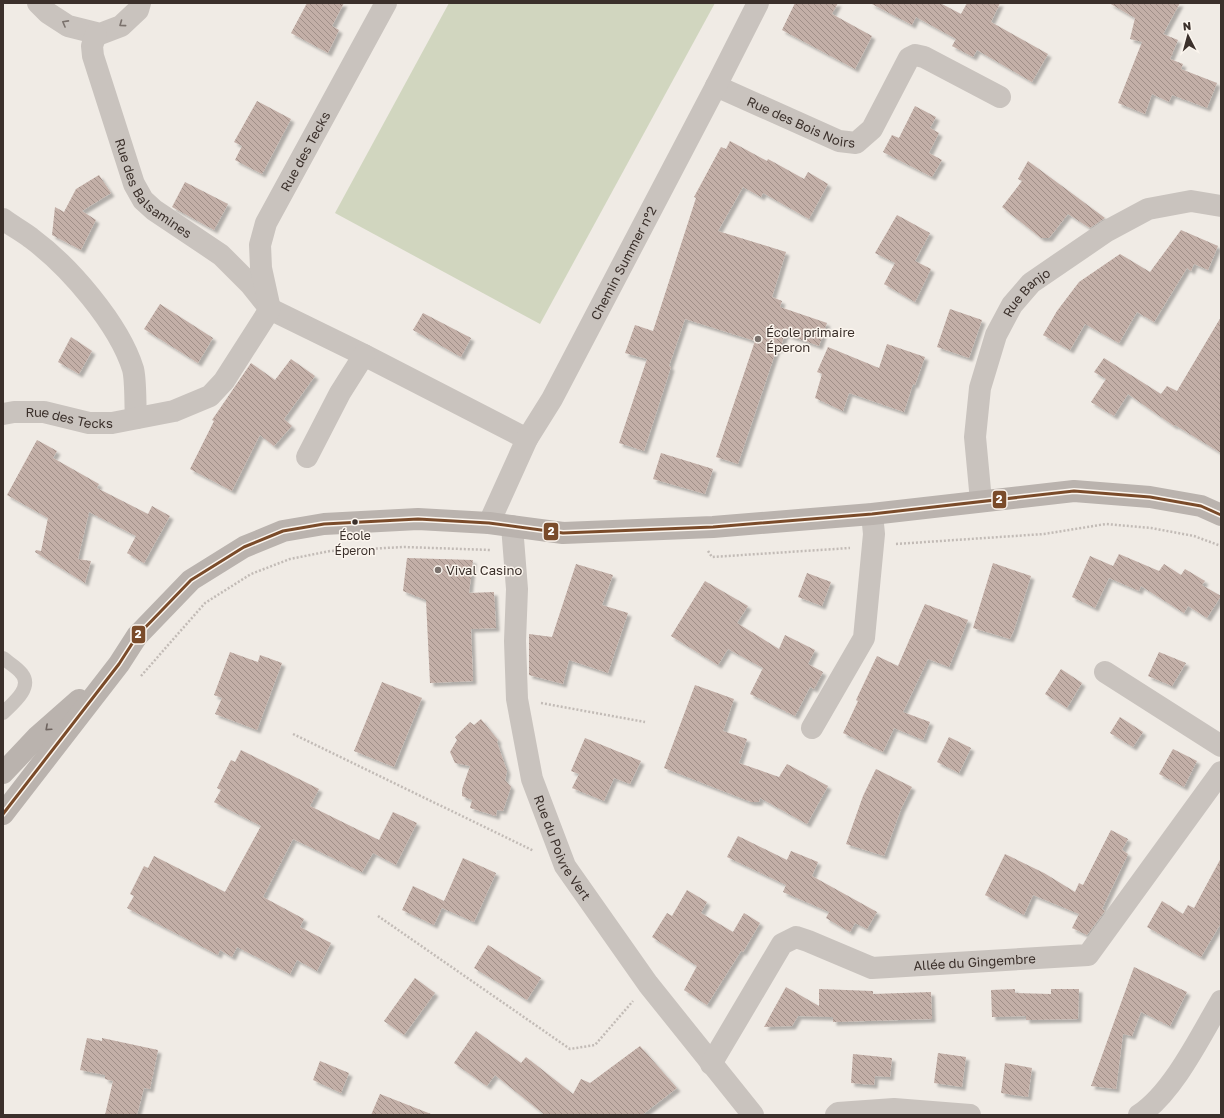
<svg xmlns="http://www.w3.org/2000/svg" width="1224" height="1118" viewBox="0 0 1224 1118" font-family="'Golos Text',sans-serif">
<defs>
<pattern id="building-back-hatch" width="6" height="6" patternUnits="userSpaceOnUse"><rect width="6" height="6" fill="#c3afa7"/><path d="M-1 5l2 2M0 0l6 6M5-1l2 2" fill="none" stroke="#a08f88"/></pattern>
<filter id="shadow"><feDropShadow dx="3.5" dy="3.5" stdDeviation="1" flood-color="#0004"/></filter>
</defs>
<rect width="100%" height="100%" fill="#f0ebe5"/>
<!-- garden -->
<path fill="#d1d6bf" d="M449 3H715L540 324 335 213Z"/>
<!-- building -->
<g fill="url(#building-back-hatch)" filter="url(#shadow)">
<path d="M307 3H344L332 26 339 30 328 53 291 33Z"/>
<path d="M795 3H838L832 14 872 36 855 69 782 30Z"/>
<path d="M870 3H940L961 14 967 3H1000L991 22 1048 54 1032 82 977 50 973 57 952 46 956 39 916 17 912 25Z"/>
<path d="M1109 3H1180L1163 34 1178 40 1170 59 1183 64 1181 69 1217 83 1207 108 1172 95 1169 102 1152 94 1145 114 1118 103 1142 42 1130 39 1135 18Z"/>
<path d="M257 101 291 119 262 174 235 160 242 146 234 142Z"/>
<path d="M915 106 936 117 930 128 939 133 929 153 942 160 932 177 883 152 892 135 899 138Z"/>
<path d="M730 141 767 161 768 159 804 179 808 172 828 184 809 219 763 193 761 197 743 187 718 231 786 252 772 297 782 301 780 307 827 323 819 346 785 334 780 349 777 348 738 464 716 457 755 341 685 319 669 366 671 367 644 451 619 443 647 359 625 353 635 325 653 331 696 198 694 197 721 147 726 149Z"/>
<path d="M1028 161 1066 189 1105 218 1090 228 1068 214 1049 238H1041L1002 207 1022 181 1018 179Z"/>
<path d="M99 175 111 193 82 211 96 220 81 250 52 235 55 207 64 212 76 189Z"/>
<path d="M185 182 228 204 214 230 172 207Z"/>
<path d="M897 215 930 233 915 261 931 269 915 302 884 284 895 263 875 253Z"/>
<path d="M1181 230 1218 246 1208 270 1194 264 1191 271 1187 268 1154 322 1137 312 1119 343 1085 324 1070 350 1043 335 1057 311 1079 282 1120 254 1150 272Z"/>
<path d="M160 304 213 338 198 363 144 329Z"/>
<path d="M950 309 982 320 969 358 937 347Z"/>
<path d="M423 313 471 338 461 357 413 330Z"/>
<path d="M1221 317V453L1175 425 1174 426 1128 394 1114 416 1091 402 1106 379 1094 372 1104 358 1161 394 1167 386 1177 391Z"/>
<path d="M71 337 92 351 79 374 58 362Z"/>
<path d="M887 344 925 357 915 385 913 384 904 412 849 393 843 411 815 398 822 374 817 372 828 347 879 368Z"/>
<path d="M291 359 315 376 284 419 292 426 274 446 260 435 232 491 190 469 214 421 212 420 251 363 275 380Z"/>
<path d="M37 440 57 451 53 458 99 484 97 488 148 514 152 506 170 516 144 563 127 553 136 536 89 512 78 559 91 561 85 583 35 552 36 550 41 551 48 518 7 495Z"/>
<path d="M661 453 713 469 705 494 653 479Z"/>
<path d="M1119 554 1159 571 1164 564 1181 575 1185 569 1205 581 1202 585 1221 596 1207 618 1188 606 1184 613 1141 586 1139 591 1109 578 1095 608 1072 597 1090 556 1113 566Z"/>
<path d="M407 558 473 560 469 593 494 592 496 628 471 629 473 681 430 683 426 600 403 591Z"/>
<path d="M993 563 1031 576 1014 630 1010 639 973 628Z"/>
<path d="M576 564 613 575 602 605 628 613 608 673 569 660 563 684 529 675V634L552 637Z"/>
<path d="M807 573 831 582 822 606 798 597Z"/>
<path d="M705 581 748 606 737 623 779 649 785 635 815 650 808 664 823 672 814 689 810 687 795 716 750 694 763 668 728 649 718 665 671 636Z"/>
<path d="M925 604 968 620 949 667 928 659 903 712 930 722 923 740 894 728 883 752 843 733 858 701 856 700 877 656 898 666Z"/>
<path d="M230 652 258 662 260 655 282 663 257 730 215 714 222 698 214 695Z"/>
<path d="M1159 652 1186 663 1172 686 1148 676Z"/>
<path d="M1061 669 1082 683 1067 708 1045 694Z"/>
<path d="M382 682 422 698 394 767 354 751Z"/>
<path d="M695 685 734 699 723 731 747 739 739 763 779 777 787 764 828 786 807 824 760 798 759 802H751L664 768Z"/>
<path d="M1120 717 1143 732 1133 747 1110 733Z"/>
<path d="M481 719 498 740 497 742 507 771 505 780 511 787 503 811 497 810 496 816 470 808 472 800 462 796V789L470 766 455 763 450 752 457 740 455 737 470 722 474 725Z"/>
<path d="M949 737 971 748 959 773 937 762Z"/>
<path d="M585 738 641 761 630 784 614 778 604 801 572 788 579 774 571 771Z"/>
<path d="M1173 749 1197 761 1184 787 1159 774Z"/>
<path d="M241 750 319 789 310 806 379 840 393 812 417 823 396 865 373 853 362 872 293 839 263 897 304 919 300 927 331 943 317 971 297 960 290 974 237 947 232 957 220 950 218 955 127 908 134 896 130 894 144 866 148 868 154 856 225 892 261 826 214 802 221 790 217 788 231 760 235 762Z"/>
<path d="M876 769 912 787 901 809 884 856 846 844 863 796Z"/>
<path d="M1111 830 1128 839 1122 850 1128 854 1102 909 1105 911 1087 935 1072 928 1079 914 1033 895 1024 915 985 895 1005 854 1044 873 1075 892 1079 883 1083 885Z"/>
<path d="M738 836 787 860 791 851 818 862 812 876 877 912 867 929 855 923 850 932 826 918 829 912 783 892 786 885 727 857Z"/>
<path d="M463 858 496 873 474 922 442 908 434 925 402 910 413 886 444 901Z"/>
<path d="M1221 858V923L1201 957 1147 927 1162 901 1183 914 1188 905 1194 908Z"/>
<path d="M687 890 707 902 701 913 733 932 744 913 760 923 743 952 741 951 707 1005 684 990 697 966 652 937 667 913 672 916Z"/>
<path d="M488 945 541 978 527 1000 474 968Z"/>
<path d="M1134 967 1187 992 1170 1026 1141 1012 1132 1036 1123 1034 1116 1089 1091 1086Z"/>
<path d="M415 978 435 993 404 1035 384 1021Z"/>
<path d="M786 987 819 1006V989L873 991V994L931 992 932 1019 833 1022V1017L798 1016 792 1026 764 1027Z"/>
<path d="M1015 989V993L1051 994V989H1079L1078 1019 1026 1020V1016L992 1017 991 990Z"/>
<path d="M476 1031 521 1063 526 1057 573 1094 581 1079 590 1083 640 1046 677 1088 642 1115H545L495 1075 487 1086 454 1063Z"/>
<path d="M87 1038 102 1041V1038L158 1050 150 1089 144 1088 137 1115H105L113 1081 105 1079V1075L80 1070Z"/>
<path d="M938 1053 966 1057 962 1087 934 1083Z"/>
<path d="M853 1054 892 1058 890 1077 875 1076 874 1085 851 1083Z"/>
<path d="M320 1061 349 1073 341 1093 313 1080Z"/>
<path d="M1005 1063 1032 1068 1028 1097 1001 1093Z"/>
<path d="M380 1094 431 1114 430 1115H371Z"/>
</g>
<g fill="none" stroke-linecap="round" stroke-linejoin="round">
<!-- path -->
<g stroke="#c2bbb6" stroke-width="2.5" stroke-dasharray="2 2" stroke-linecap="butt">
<path d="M896 544 1044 534 1106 524 1151 528 1194 536 1221 546"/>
<path d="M708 551 712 557 850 548"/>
<path d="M141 676 205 603 251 574 290 559 330 551 404 547 491 550"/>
<path d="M541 703 645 722"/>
<path d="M293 734 534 851"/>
<path d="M378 916 570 1049 595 1045 633 1001"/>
</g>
<!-- lane -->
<path stroke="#c9c3be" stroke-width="14" d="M3 658C9 663 18 668 22 674 33 688 12 704 3 713"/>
<!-- street -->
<g stroke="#c9c3be" stroke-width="22">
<path d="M38 3 48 13 68 26 100 34 121 26 138 10 140 3"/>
<path id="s1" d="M96 34 92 46 93 56 134 184 143 200 154 210 221 255 250 284 270 309 364 355 527 439"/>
<path id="s2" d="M716 86 839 141 856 143 872 129 909 58 915 55 924 57 1000 97"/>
<path d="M3 219C12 226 22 231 31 238 69 266 119 324 133 369 136 380 135 405 136 418"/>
<path id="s3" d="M3 414 14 412H44L89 423H112L174 411 210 396 224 381 270 309 261 268 260 245 266 223 386 3"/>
<path d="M307 457 340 393 364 355"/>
<path id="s4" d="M981 501 975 437 980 388 996 335 1012 305 1031 283 1107 231 1148 209 1191 201 1221 206"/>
<path id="s5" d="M489 523 527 439 552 399 716 86 758 3"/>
<path id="s6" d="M512 526 517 589 515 641 517 699 532 779 565 866 648 984 753 1115"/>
<path d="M1105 672 1221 746"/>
<path d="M812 728 864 638 874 534 872 514"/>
<path id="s7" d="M711 1064 782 944 796 937 808 941 872 968 1088 955 1221 772"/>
<path d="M836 1115 838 1113 894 1109 970 1115"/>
<path d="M1139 1115C1173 1093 1201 1035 1221 1001"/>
</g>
<!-- secondary -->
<g stroke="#bab3ae" stroke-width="22">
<path d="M3 773 37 737 79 700"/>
<path d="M3 814 119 664 137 636 191 580 244 547 283 531 324 524 418 519 489 523 563 533 713 527 872 514 1074 491 1150 497 1201 506 1221 515"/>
</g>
<defs>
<path id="bus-1" d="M3 814 119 664 137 636 191 580 244 547 283 531 324 524 418 519 489 523 563 533 713 527 872 514 1074 491 1150 497 1201 506 1221 515"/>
</defs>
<!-- bus-1 casing -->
<use href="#bus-1" stroke="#fbf5ee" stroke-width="6"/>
<!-- bus-1 -->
<use href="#bus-1" stroke="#7a4b2a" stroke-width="3"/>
</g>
<!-- one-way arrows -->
<defs><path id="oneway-chevron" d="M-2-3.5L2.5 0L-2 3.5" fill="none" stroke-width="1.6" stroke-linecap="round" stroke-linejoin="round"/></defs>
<g stroke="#7b726d">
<use href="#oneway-chevron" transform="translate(65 23) rotate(-151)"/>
<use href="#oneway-chevron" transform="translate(122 24) rotate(144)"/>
</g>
<use stroke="#6e645f" href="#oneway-chevron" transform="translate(48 728) rotate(138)"/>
<!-- markers -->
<g fill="#7a716c" stroke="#fbf5ee" stroke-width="1.5">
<circle cx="758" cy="339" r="4"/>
<circle cx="438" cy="570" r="4"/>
</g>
<circle fill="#3b302b" stroke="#fbf5ee" stroke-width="1.5" cx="355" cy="522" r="3.5"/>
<g text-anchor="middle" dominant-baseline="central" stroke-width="3" stroke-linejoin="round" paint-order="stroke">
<!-- bus labels -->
<g font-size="12" fill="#3b302b" stroke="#fbf5ee">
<text x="355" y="535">École<tspan x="355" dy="15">Éperon</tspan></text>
</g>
<!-- street labels -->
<g font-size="13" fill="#3b302b" stroke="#fbf5ee">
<text stroke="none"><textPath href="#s2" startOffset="93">Rue des Bois Noirs</textPath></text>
<text stroke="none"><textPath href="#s3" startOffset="488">Rue des Tecks</textPath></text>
<text stroke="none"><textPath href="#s1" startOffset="172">Rue des Balsamines</textPath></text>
<text stroke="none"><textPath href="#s5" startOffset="293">Chemin Summer n°2</textPath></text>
<text stroke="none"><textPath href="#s4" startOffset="222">Rue Banjo</textPath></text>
<text stroke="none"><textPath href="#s3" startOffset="67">Rue des Tecks</textPath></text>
<text stroke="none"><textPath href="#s6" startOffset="330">Rue du Poivre Vert</textPath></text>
<text stroke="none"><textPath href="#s7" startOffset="340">Allée du Gingembre</textPath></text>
</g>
<!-- poi labels -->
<g font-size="13" fill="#3b302b" stroke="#fbf5ee" text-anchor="start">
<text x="766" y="332">École primaire<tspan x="766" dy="15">Éperon</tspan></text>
<text x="446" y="570">Vival Casino</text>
</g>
</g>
<g stroke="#fbf5ee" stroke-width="1.5">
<rect x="992" y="490" width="15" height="19" rx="4" fill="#7a4b2a"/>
<rect x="543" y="522" width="16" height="19" rx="4" fill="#7a4b2a"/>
<rect x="131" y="625" width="15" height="19" rx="4" fill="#7a4b2a"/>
</g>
<g font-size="11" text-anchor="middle" font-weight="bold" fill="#fff">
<text x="999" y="503">2</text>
<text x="551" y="535">2</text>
<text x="138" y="638">2</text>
</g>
<!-- border -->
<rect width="1224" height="1118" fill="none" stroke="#3b302b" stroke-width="8"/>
<!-- north arrow -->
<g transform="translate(1188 36) rotate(354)" stroke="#fbf5ee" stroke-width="3" paint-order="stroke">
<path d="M0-3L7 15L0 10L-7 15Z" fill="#3b302b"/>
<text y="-6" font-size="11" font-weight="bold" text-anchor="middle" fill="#3b302b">N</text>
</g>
</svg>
